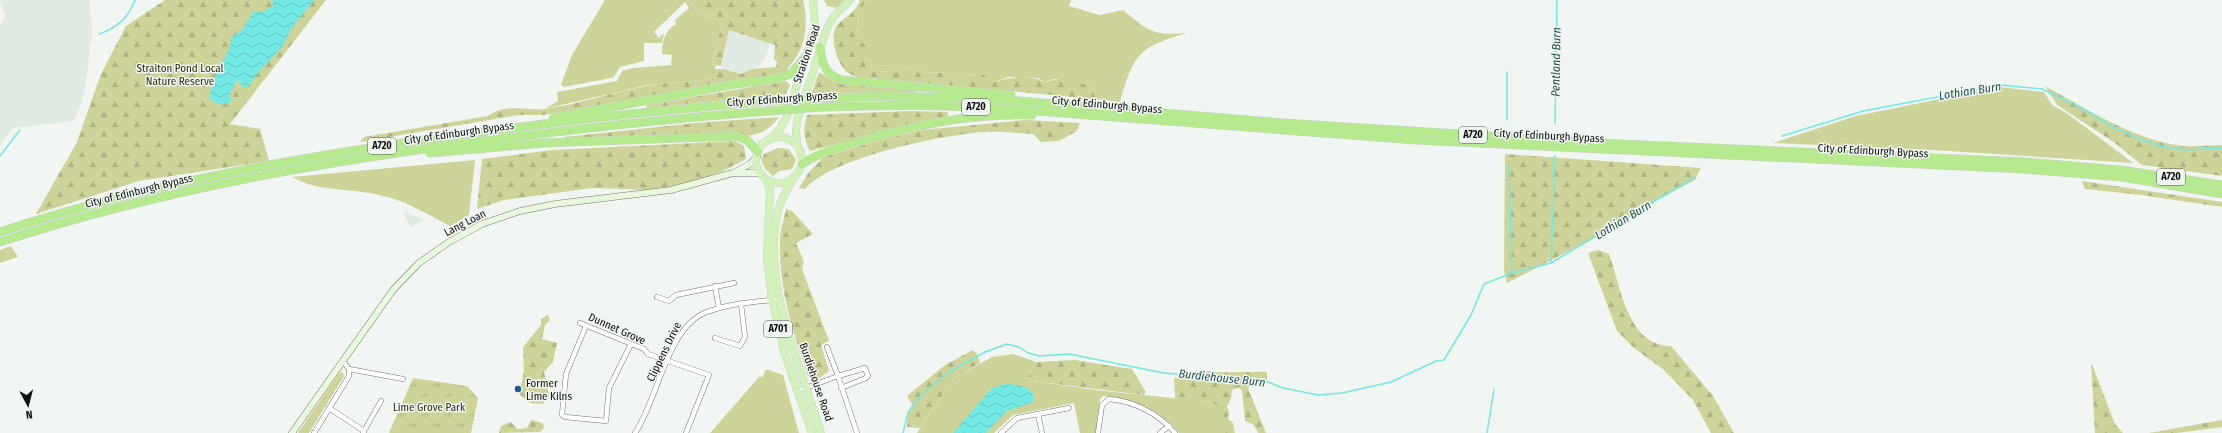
<svg xmlns="http://www.w3.org/2000/svg" width="2222" height="433" viewBox="0 0 2222 433" font-family="'Fira Sans Condensed',sans-serif">
<defs>
<pattern id="forest-firs" width="22" height="20" patternUnits="userSpaceOnUse"><rect width="22" height="20" fill="#ced499"/><path d="M5 1l3.5 6h-7zM16 11l3.5 6h-7z" fill="#b0b583"/></pattern>
<pattern id="park-tufts" width="24" height="20" patternUnits="userSpaceOnUse"><rect width="24" height="20" fill="#ced499"/><path d="M3 7l-1-3M5 7V3M7 7l1-3M15 17l-1-3M17 17v-4M19 17l1-3" fill="none" stroke="#b0b583"/></pattern>
<pattern id="water-waves" width="16" height="10" patternUnits="userSpaceOnUse"><rect width="16" height="10" fill="#73e9e5"/><path d="M0 5q4-4 8 0t8 0" fill="none" stroke="#62c7c3"/></pattern>
</defs>
<rect width="100%" height="100%" fill="#f1f6f2"/>
<!-- built -->
<g fill="#e0ece3">
<path d="M0 0H90L92 33 85 89 80 107 74 121 13 128 0 145V25L5 17Z"/>
<path d="M729 30 770 43 766 57 761 61V65L741 74 721 68Z"/>
<path d="M403 211 425 220 410 227Z"/>
</g>
<!-- grass -->
<g fill="#ced499">
<path d="M605 0H686L711 18 722 23 712 64 716 65 715 69H724L716 72 717 77 705 80 648 85 544 109 558 101 557 92 617 81 622 71 632 68 671 65 672 55 662 54C662 41 665 30 676 24L675 20 689 8 685 2 654 32 659 38 664 33 662 43H644V61L620 67 614 77 611 78 564 87 561 85 572 55Z"/>
<path d="M824 0H844L837 8 827 6Z"/>
<path d="M867 0H1071L1069 6 1099 15 1123 10C1149 31 1152 36 1187 33 1138 47 1134 54 1120 102L1096 99 1092 86 1054 79 1044 82 1038 78 1008 77 995 82 973 74 957 80 946 72 926 73 912 66 893 72 872 71 871 64 863 56 857 38 859 12Z"/>
<path d="M1999 87 2044 92 2052 105 2068 114 2133 163 1933 150 1773 143 1856 116Z"/>
<path d="M475 160 469 215 450 226C427 214 405 200 379 195 350 188 318 192 292 177Z"/>
<path d="M11 246 18 257 0 263V250Z"/>
<path d="M1013 354 1036 362 1027 378 1032 381 1103 391 1223 403 1228 433H1179C1159 409 1133 399 1103 396L1100 399 1096 433H1080L1074 403 1013 415 994 433H917L954 378 992 357Z"/>
<path d="M766 369 783 375 799 433H710L760 376 762 378Z"/>
<path d="M343 372 344 376 309 433H298L339 373Z"/>
</g>
<!-- forest -->
<g fill="url(#forest-firs)">
<path d="M165 0H326L230 124 260 129 269 161 139 181 36 214 77 142 101 74 126 26Z"/>
<path d="M686 0H803C809 25 806 49 788 68V71L774 76 543 115H519L360 142 364 137 488 116C505 103 526 111 545 109 579 104 613 92 647 86 670 81 694 83 717 77L716 72 724 69 741 74 752 69 776 67 777 62 774 59 775 45 729 30 721 66 712 64 722 23 711 18Z"/>
<path d="M860 0H867L859 12 857 38 866 46 863 56 871 64 872 71 893 72 912 66 926 73 946 72 957 80C973 74 981 70 995 82 1010 77 1030 74 1044 82 1061 77 1076 82 1092 86L1096 99 857 77C853 75 846 73 844 69 836 60 829 35 837 25 847 15 854 15 860 0Z"/>
<path d="M821 73 833 81 842 84 918 88 917 92 812 93 818 74Z"/>
<path d="M786 81 790 85 786 94 646 108 647 105Z"/>
<path d="M2045 86C2087 109 2134 140 2182 146 2195 147 2209 145 2222 145V176L2142 165 2115 143 2057 105Z"/>
<path d="M909 111 948 112 947 118 919 122 818 149 810 151C803 138 803 129 807 115Z"/>
<path d="M779 117C769 130 762 134 746 136L565 140V137L695 123Z"/>
<path d="M1025 120 1080 123 1077 131 1059 141 1041 142 1033 134C1017 133 1000 131 984 132 942 135 833 157 805 189L799 188 809 172 824 157 880 140 922 130Z"/>
<path d="M735 141 744 146 746 159 723 171 695 182 648 190 592 188 504 200 477 209 482 159 552 150Z"/>
<path d="M778 148 789 149 796 160 792 169 779 171 773 176 765 169 761 160 764 154Z"/>
<path d="M1505 154 1701 168 1695 180 1633 213 1616 227 1507 283 1504 271Z"/>
<path d="M2082 181 2222 202V207L2141 195 2085 189Z"/>
<path d="M786 209 792 211 813 234 796 243 804 262 802 269 829 341 821 345 829 371 818 379 808 376C793 332 778 287 780 239 780 230 784 219 786 209Z"/>
<path d="M1598 250 1609 254C1621 286 1627 346 1671 346L1713 396 1734 433H1711L1693 400 1664 370 1634 348 1617 331 1588 253Z"/>
<path d="M548 315 550 320 545 325 542 339 557 343 553 362 544 372 549 394 543 404 530 403 519 394 524 371 523 347 541 325V319Z"/>
<path d="M973 350 977 354 980 363 954 378 920 428 907 427 908 412 913 406 907 396 945 365Z"/>
<path d="M1075 360 1132 369 1146 392 1144 395 1032 381 1027 378 1036 362Z"/>
<path d="M2091 362 2115 424 2123 433H2095Z"/>
<path d="M1209 371C1228 374 1247 371 1267 372V379L1260 386 1251 385 1248 388 1266 433H1258L1254 425 1245 421 1242 391 1239 388 1232 390 1231 399 1227 406 1229 412 1228 419 1233 423 1235 433H1226L1219 408 1213 402 1175 399 1174 378H1186Z"/>
<path d="M531 420 543 423 544 428 540 432 499 433 501 426 510 422 518 429 527 428Z"/>
<path d="M2222 420V427L2177 433H2149Z"/>
</g>
<!-- park -->
<path fill="url(#park-tufts)" d="M413 378 467 386 478 398 471 433H389Z"/>
<!-- water -->
<g fill="url(#water-waves)">
<path d="M272 0H314L291 29 282 47 260 70 247 88 243 87 237 80 229 96 232 100C224 107 219 105 210 99 210 76 229 59 232 37L243 29 253 12 264 11 273 6Z"/>
<path d="M1007 383 1025 387 1033 393V402L1007 411 986 433H953L991 389Z"/>
</g>
<g fill="none" stroke-linecap="round" stroke-linejoin="round">
<!-- stream -->
<g stroke="#73e9e5" stroke-width="1.5">
<path d="M99 34C117 28 129 17 135 0"/>
<path d="M1507 120V72"/>
<path d="M1555 124 1557 0"/>
<path d="M1782 136 1863 111 2001 85 2042 89 2083 109 2111 126 2134 137 2160 146 2186 150 2222 148"/>
<path d="M0 156 20 130"/>
<path d="M1509 166 1512 273"/>
<path d="M1551 263 1555 156"/>
<path d="M903 433 908 412 923 393 949 372 985 352 1007 344 1019 347 1028 353 1039 356 1069 354 1164 373 1266 381 1283 388 1318 395 1342 393 1391 382 1436 361 1444 360 1471 315 1484 284 1512 273 1551 263 1695 177"/>
<path d="M1487 433 1494 389"/>
</g>
<defs>
<g id="street">
<path d="M715 286 719 308"/>
<path d="M657 297 669 301 676 295 734 283"/>
<path d="M580 323 644 349 648 354 709 375 686 433"/>
<path d="M586 326 566 374 562 415 565 417 606 421 609 388 631 344"/>
<path d="M715 338 740 346 745 337 741 304"/>
<path d="M349 369 403 379"/>
<path d="M841 388 866 378 868 376 865 368 838 376 857 433"/>
<path d="M797 391 838 376 827 347"/>
<path d="M329 408 364 431 363 433"/>
<path d="M1038 414 1042 433"/>
<path d="M364 431 381 401"/>
<path d="M314 433 349 376V369L343 361"/>
<path d="M635 433C658 400 667 326 707 312 730 303 756 302 780 299"/>
<path d="M1001 433 1017 418 1069 408"/>
<path d="M1098 433 1102 405 1109 399C1134 401 1159 414 1175 433"/>
<path d="M1160 433 1169 426"/>
</g>
<g id="secondary">
<path d="M735 173H760"/>
<path d="M292 433 393 290 419 263 449 242 482 224 520 211 555 204 671 190 733 173 750 164 757 157"/>
</g>
<g id="primary">
<circle cx="779" cy="160" r="23"/>
<path d="M771 139 779 130 787 116 806 56 815 26 813 0"/>
<path d="M797 145 796 130 798 118 827 28 834 16 850 0"/>
<path d="M795 176C789 186 782 196 779 208 759 277 801 368 821 433"/>
<path d="M767 180 770 191 767 257 772 300 785 355 812 433"/>
</g>
<g id="highway">
<path d="M820 47C822 63 825 75 842 80L1011 95"/>
<path d="M825 98 883 96 995 99 1283 123 1620 144 2026 162 2120 170 2222 185"/>
<path d="M821 107 916 105 995 108 1416 140 2022 169 2122 177 2222 194"/>
<path d="M553 118 735 84 775 79 791 74 806 56"/>
<path d="M430 153 544 143 736 136 747 140 758 152"/>
<path d="M802 164C821 152 840 147 861 141 917 124 973 113 1032 115"/>
<path d="M0 232C138 187 273 162 416 141 534 124 653 110 773 101"/>
<path d="M0 242C144 195 288 168 438 147 548 132 659 119 770 111"/>
</g>
</defs>
<!-- street casing -->
<use href="#street" stroke="#737874" stroke-width="5.5"/>
<!-- secondary casing -->
<use href="#secondary" stroke="#737874" stroke-width="7"/>
<!-- primary casing -->
<use href="#primary" stroke="#cfcfcf" stroke-width="8"/>
<!-- highway casing -->
<use href="#highway" stroke="#cfcfcf" stroke-width="9"/>
<!-- street -->
<use href="#street" stroke="#fff" stroke-width="4.5"/>
<!-- secondary -->
<use href="#secondary" stroke="#e9f9dd" stroke-width="6"/>
<!-- primary -->
<use href="#primary" stroke="#d3f2bb" stroke-width="7"/>
<!-- highway -->
<use href="#highway" stroke="#b5ea8e" stroke-width="8"/>
<defs>
<g id="highway-bridge">
<path d="M773 101 825 98"/>
<path d="M770 111 821 107"/>
</g>
</defs>
<!-- highway-bridge casing -->
<use href="#highway-bridge" stroke="#cfcfcf" stroke-width="9" stroke-linecap="butt"/>
<!-- highway-bridge -->
<use href="#highway-bridge" stroke="#b5ea8e" stroke-width="8"/>
</g>
<!-- markers -->
<circle fill="#255992" stroke="#f1f6f2" stroke-width="1.5" cx="518" cy="389" r="4"/>
<g text-anchor="middle" dominant-baseline="central" stroke-width="3" stroke-linejoin="round" paint-order="stroke">
<!-- shield labels -->
<g fill="#f1f6f2" stroke="#525552" stroke-width="1">
<rect x="962" y="99" width="28" height="16" rx="3"/>
<rect x="1459" y="127" width="28" height="16" rx="3"/>
<rect x="368" y="138" width="28" height="16" rx="3"/>
<rect x="2157" y="169" width="28" height="16" rx="3"/>
<rect x="764" y="321" width="28" height="16" rx="3"/>
</g>
<g font-size="10" font-weight="bold" fill="#0e100e">
<text x="976" y="107">A720</text>
<text x="1473" y="135">A720</text>
<text x="382" y="146">A720</text>
<text x="2171" y="177">A720</text>
<text x="778" y="329">A701</text>
</g>
<!-- street labels -->
<g font-size="11" fill="#0e100e" stroke="#f1f6f2">
<text transform="translate(807 54) rotate(-71)">Straiton Road</text>
<text transform="translate(782 99) rotate(-4)">City of Edinburgh Bypass</text>
<text transform="translate(1107 105) rotate(5)">City of Edinburgh Bypass</text>
<text transform="translate(459 133) rotate(-8)">City of Edinburgh Bypass</text>
<text transform="translate(1549 136) rotate(3)">City of Edinburgh Bypass</text>
<text transform="translate(1873 151) rotate(3)">City of Edinburgh Bypass</text>
<text transform="translate(139 191) rotate(-14)">City of Edinburgh Bypass</text>
<text transform="translate(465 223) rotate(-27)">Lang Loan</text>
<text transform="translate(617 329) rotate(24)">Dunnet Grove</text>
<text transform="translate(664 352) rotate(-64)">Clippens Drive</text>
<text transform="translate(816 382) rotate(71)">Burdiehouse Road</text>
</g>
<!-- park labels -->
<g font-size="11" fill="#2d2f0b" stroke="#f1f6f2">
<text x="180" y="68">Straiton Pond Local<tspan x="180" dy="13">Nature Reserve</tspan></text>
<text x="429" y="407">Lime Grove Park</text>
</g>
<!-- poi labels -->
<g font-size="11" fill="#0e100e" stroke="#f1f6f2" text-anchor="start">
<text x="526" y="383">Former<tspan x="526" dy="13">Lime Kilns</tspan></text>
</g>
<!-- water labels -->
<g font-size="12" font-style="italic" fill="#215553" stroke="#f1f6f2">
<text transform="translate(1556 62) rotate(-89)">Pentland Burn</text>
<text transform="translate(1970 91) rotate(-9)">Lothian Burn</text>
<text transform="translate(1623 220) rotate(-31)">Lothian Burn</text>
<text transform="translate(1222 378) rotate(6)">Burdiehouse Burn</text>
</g>
</g>
<!-- north arrow -->
<g transform="translate(28 405) rotate(173)" stroke="#f1f6f2" stroke-width="3" paint-order="stroke">
<path d="M0-3L7 15L0 10L-7 15Z" fill="#0e100e"/>
<text y="-6" font-size="11" font-weight="bold" text-anchor="middle" fill="#0e100e">N</text>
</g>
</svg>
